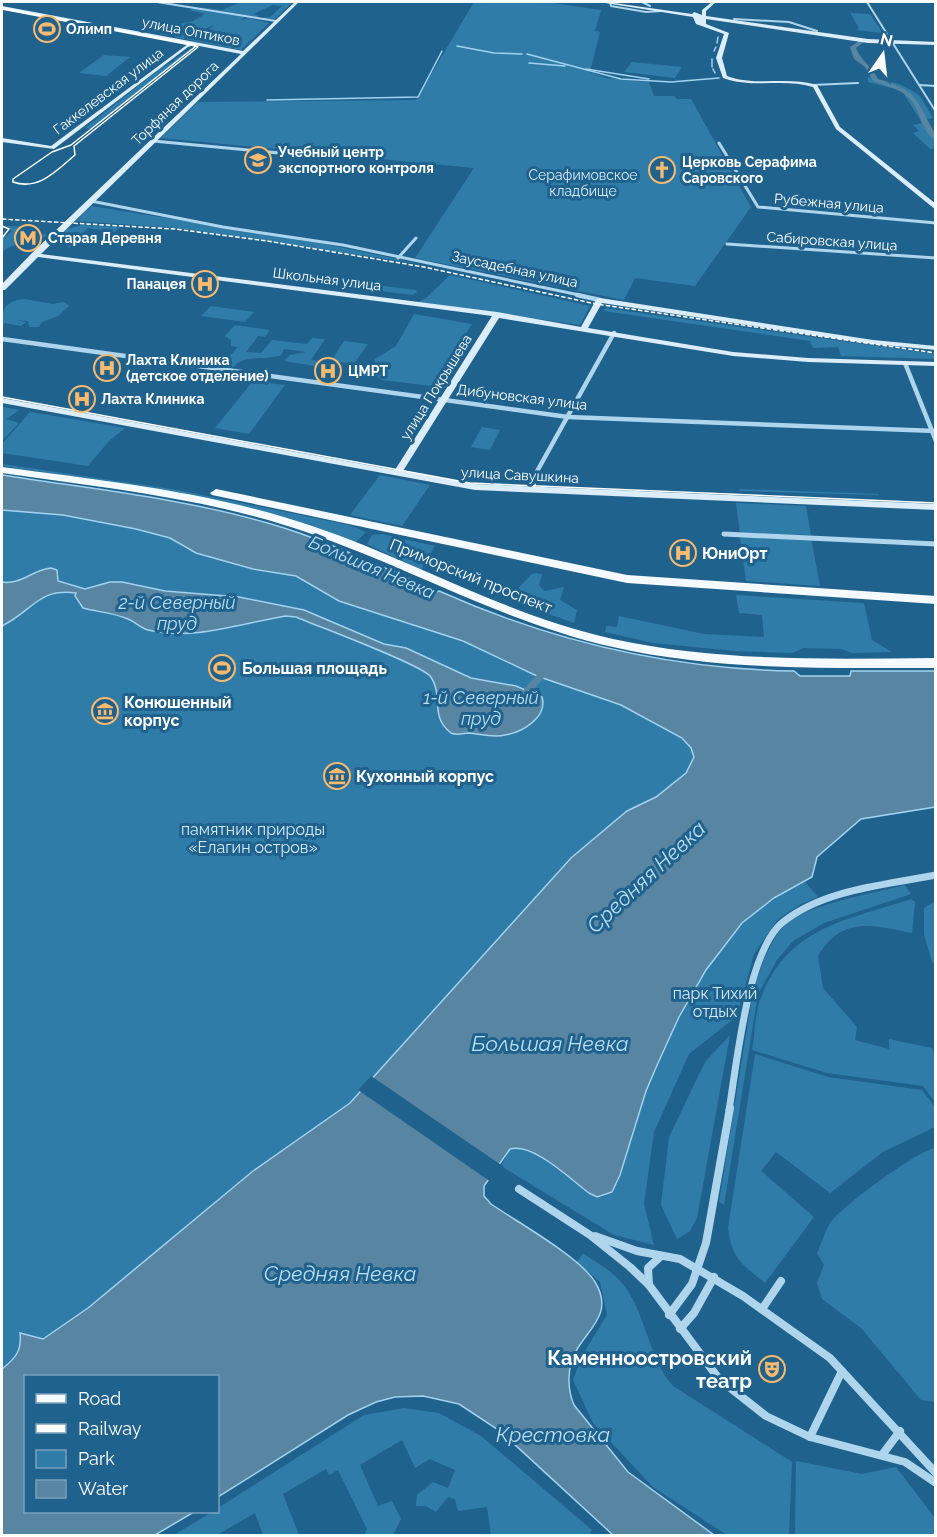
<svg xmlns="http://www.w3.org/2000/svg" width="937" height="1537" viewBox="0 0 937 1537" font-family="Raleway,sans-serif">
<rect width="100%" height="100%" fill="#20628e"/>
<!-- green -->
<g fill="#307ca9">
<path d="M241 2H293L275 19 259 18 270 17 282 6 273 5 253 14 260 16 256 17 197 7 222 10Z"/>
<path d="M474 2H546L601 10 595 31 600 32 590 72 607 78 649 82 654 96H674L677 99H691L751 207 695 286 635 278 624 300 415 258 474 168 161 138 198 102 416 100Z"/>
<path d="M194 8 245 17 241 20 249 18 269 23 241 50 185 39 201 36 214 25 183 39 160 34 165 27 193 21 205 14 189 10Z"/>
<path d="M850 13 870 14 883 33 856 30 859 28Z"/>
<path d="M191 49 91 129 85 128 162 67 175 61 174 59Z"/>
<path d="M104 55 130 57 106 76 79 73Z"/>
<path d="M632 62 682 67 675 78 624 72Z"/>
<path d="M868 77 899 84 911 90 920 96 933 118 926 119 935 135V148L930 149 913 133 919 131 913 125 922 123 902 91 868 82Z"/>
<path d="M91 206 311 241 420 264 177 228 76 221Z"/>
<path d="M82 225 120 227 115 232 88 228 69 248 62 234 67 229Z"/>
<path d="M6 226 33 227 25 235 48 234C35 246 16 240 2 252V239L12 231Z"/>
<path d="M450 275 590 306 580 325 418 302 426 298Z"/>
<path d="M358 283 416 290 417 292 413 295 354 288Z"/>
<path d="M24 299 53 304 64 302 69 306 58 316 42 322 39 327H29L28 321 15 320 26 322 21 326 5 323 2 326C1 308 6 301 24 299Z"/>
<path d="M211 306 254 312 245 322 201 316Z"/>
<path d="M605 308 935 354V359L841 356 838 347 813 348 810 341 604 311Z"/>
<path d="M414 314 472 324 431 386 382 380 372 372 375 359 396 346Z"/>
<path d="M235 325 270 330 265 337 258 336 246 352 261 353 272 340 307 344 312 338 325 339 311 360 325 362 322 367 284 361 290 355 306 352 284 349 281 355C265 361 245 354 233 367L201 362 204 359C219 361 228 360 238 347L231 346V340L225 336Z"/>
<path d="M344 341 368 344 354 364 331 361Z"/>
<path d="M253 381 285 385 249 434 215 428Z"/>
<path d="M2 407 20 410 6 419 19 423 2 441Z"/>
<path d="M30 412H31L125 428 109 441 88 466 2 453V444Z"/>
<path d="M482 427 500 430 490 450 471 447Z"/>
<path d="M2 464 178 490 349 525 366 532 355 543C238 497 125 484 2 466Z"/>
<path d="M380 475 430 485 402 526 350 515Z"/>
<path d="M739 489 879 494V495L740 491Z"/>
<path d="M736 503 806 506 811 535 740 533Z"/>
<path d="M2 510 63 515 136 529 170 538 186 549 296 576 339 601 463 641 538 676 621 705 682 738 691 748 694 758 686 773 656 797 627 811 571 858 350 1103 253 1171 88 1308 43 1339 22 1338 18 1354 2 1369Z"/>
<path d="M382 534 435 546 421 570 367 544 372 535Z"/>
<path d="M740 537 811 538 820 586 746 581Z"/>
<path d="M536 573 542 574 539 585 544 591 564 587 560 600 577 610 574 623 523 605 519 587 532 574Z"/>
<path d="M736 595 864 603 872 640 892 652 852 653 841 649 804 648 792 653 735 651 653 643 605 632 606 626 617 627 619 616 704 634 764 637 762 615 739 613Z"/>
<path d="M805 882 818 897 801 904 778 919 754 954 737 1016 689 1054 654 1132 644 1204 654 1245 614 1235 501 1166 510 1149H525L538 1155 589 1193 617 1184C629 1154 635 1122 646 1092 664 1041 704 958 744 922 763 905 783 893 805 882Z"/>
<path d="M905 885 911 894 824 923 793 941 777 960 758 994 724 1205 719 1202 753 991C760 969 769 941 786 924 808 904 875 893 905 885Z"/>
<path d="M911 899 915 902 912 933C872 925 842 916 818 956L823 988 857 1027 855 1040 889 1049V1039L932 1048 935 1058V1102L923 1086 827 1073 752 1050C755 1033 755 1011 762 995 790 926 848 920 911 899Z"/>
<path d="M935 901 936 902 935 964 932 962 924 934V908Z"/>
<path d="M730 1035 697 1218 690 1231 677 1239 661 1205 669 1137 705 1062Z"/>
<path d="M755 1054 828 1077 922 1090 935 1107V1127L883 1152 830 1193 776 1152 761 1171 814 1217 765 1283C742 1264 732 1259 728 1228Z"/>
<path d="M935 1148H936L935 1402 921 1400 861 1328 822 1299 817 1283 824 1265 817 1253C821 1244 825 1232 830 1223 841 1207 917 1151 935 1148Z"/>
<path d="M583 1253C595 1262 611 1270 621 1282 647 1312 647 1357 673 1386L792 1462 789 1535H727L653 1487 593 1423 573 1380 583 1354 607 1315 600 1282 577 1262Z"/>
<path d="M404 1408 439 1413 481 1436 592 1530 589 1535H491L487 1507 458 1511 455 1499 448 1497 436 1512 426 1506H416L417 1495 433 1482 448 1488 455 1470 430 1459 415 1468 402 1440 360 1465 378 1506 392 1501 401 1519 393 1535H364L367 1529 338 1470 329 1475 326 1469 283 1494 299 1535H263L255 1513 217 1535H174L212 1512H218V1508L364 1415Z"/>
<path d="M796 1461 862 1474 896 1467 935 1518V1535H795Z"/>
</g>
<!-- water -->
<g fill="#5785a2" stroke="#a1d2ee" stroke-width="1.5">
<path d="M2 475C91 489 183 498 271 524 320 538 368 561 415 581L414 584 434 593 439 591C553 642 670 669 794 671L800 676H850L851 671H935V807L861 819 817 857 812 877 774 898 742 923 706 970 679 1017 658 1063 646 1091 620 1175 612 1192 597 1197 589 1193C570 1179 534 1143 510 1149L484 1186V1196L491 1204C517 1222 580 1257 595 1282 614 1313 589 1328 576 1351 567 1367 567 1389 574 1405L628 1472 714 1535H613L500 1431 459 1404 423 1396 395 1397 376 1402 348 1415 218 1497V1376H26V1512H194L155 1535H2V1369C16 1358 22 1350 20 1333L43 1339 88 1308 253 1171 350 1103 571 858 627 811 656 797 686 773 694 757 691 748 682 738 621 705 537 676 463 641 339 601 296 576 253 569 196 553 170 538 136 529 63 515 2 510Z"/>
<path d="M51 568 57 570 58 581 85 589 110 582H122L165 591 239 597 304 610 384 644 406 648 471 678 516 686 542 697C548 717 523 732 505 735 493 738 481 734 469 733 464 733 456 736 451 733 429 716 444 697 431 677 423 665 317 626 296 617L286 616C241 623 194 641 148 630 140 628 136 622 128 619 114 613 98 612 83 608L75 596 76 593C38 588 34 610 2 626V582C21 585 32 570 51 568Z"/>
</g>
<!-- pier -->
<path fill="#20628e" d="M371 1076 504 1167 503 1168 491 1182 358 1090Z"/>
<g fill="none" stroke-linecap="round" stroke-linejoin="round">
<!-- stream -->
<g stroke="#a1d2ee" stroke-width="1.5">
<path d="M717 43 718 37"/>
<path d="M457 46 494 53 522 54"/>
<path d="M714 51 716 47"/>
<path d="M527 54 621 79 671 82 719 78"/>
<path d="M712 59V67"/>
<path d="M529 63 565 66"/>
<path d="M586 69 649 79"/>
<path d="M713 69 715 73"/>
<path d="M267 100 418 97 442 51"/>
</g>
<!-- canal -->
<path fill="#5785a2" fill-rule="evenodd" d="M540 674 543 675 544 677 543 679 531 692H525L524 690 525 688 537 675Z"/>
<!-- river -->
<path fill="#5785a2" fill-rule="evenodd" d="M859 41 864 42 856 48C861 61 871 65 878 79 906 88 914 91 927 119 931 127 936 133 936 141 921 131 921 113 911 100 902 89 886 86 873 81L865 67 854 59 850 47Z"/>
<!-- street-far5 -->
<g stroke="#aed5ec" stroke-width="2">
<path d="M157 2 276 21"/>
<path d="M642 2 650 6"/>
<path d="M867 2 936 112"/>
<path d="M610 3 611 6 646 12 662 11"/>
<path d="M734 19 789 22 817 31"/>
<path d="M812 85 858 83"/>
<path d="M919 85 936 86"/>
</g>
<!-- street-far4 -->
<g stroke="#aed5ec" stroke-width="3">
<path d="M153 141 321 157"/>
<path d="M719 143 758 207 936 223"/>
<path d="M91 201 223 227 343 245 584 296"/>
<path d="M727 244 936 258"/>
<path d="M398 258 416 238"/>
</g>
<!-- street-far3 -->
<g stroke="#aed5ec" stroke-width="4.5">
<path d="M577 295 600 300"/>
<path d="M2 339 568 417 936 431"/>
<path d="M905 363 936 441"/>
<path d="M533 490 535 475 614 333"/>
</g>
<!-- street-far2 -->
<path stroke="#aed5ec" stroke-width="5" d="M724 534 936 544"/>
<!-- street-far1 -->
<path stroke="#aed5ec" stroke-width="7" d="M729 1110C737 1064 747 951 783 922 824 889 886 885 936 875"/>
<!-- street -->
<g stroke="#aed5ec" stroke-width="8">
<path d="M519 1189 590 1235 630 1267 649 1285 719 1379 766 1416 810 1437 905 1462 936 1483"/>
<path d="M595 1236 637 1251 680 1259 743 1296 830 1358 936 1473"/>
<path d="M649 1285 648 1268 660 1257"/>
<path d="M762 1309 781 1281"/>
<path d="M669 1315 692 1284 706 1243 730 1108"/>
<path d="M680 1329 694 1313 714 1277"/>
<path d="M810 1437 842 1371"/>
<path d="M882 1455 900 1431"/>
</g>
<!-- secondary -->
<g fill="#daedf9" fill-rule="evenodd">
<path d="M295 2H299L41 254 497 312 581 327 596 300 600 298 873 340 936 346V350L873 344 602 303 588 328 733 352 808 358 936 362V366L808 362 733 356 499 318 403 471 475 484 936 504V510L475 490 2 403V398L395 470 492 316 38 257 5 290H2V284L32 253 241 54 194 45 188 47 54 149 2 142V138L51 146 188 44 2 8V6L243 51Z"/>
<path d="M599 2H607L692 14 694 12 702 15V10L712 2H716L706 11V16L868 39 936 42V45L868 43 706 19V24L729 33 722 58 727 76C756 87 787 76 817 85L840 127 936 204V210L836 129 813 87C783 78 753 89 723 78L716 58 724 34 696 24 693 17Z"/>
</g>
<!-- primary -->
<g fill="#f4faff" fill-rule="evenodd">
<path d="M2 467C107 481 214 492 315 527 415 561 508 616 613 639 719 662 828 659 936 658V668C828 668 718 671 613 647 505 623 409 567 306 532 208 498 104 488 2 473Z"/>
<path d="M216 489 627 575 936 596V604L627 583 212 495 210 493Z"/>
</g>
<!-- tram -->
<g stroke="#fff" stroke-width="1.5">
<path d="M2 8 193 44 198 47 74 146 75 155C57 170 39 191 13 182V179L52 152 71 145 196 46 2 9"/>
<path d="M2 226 9 229 2 238"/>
<path d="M2 397 470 483 936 503"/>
</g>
<!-- rail -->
<path stroke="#fff" stroke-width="1.5" stroke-dasharray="4.5 2" stroke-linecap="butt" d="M2 219 175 229 267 241 424 267 596 304 936 353"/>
</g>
<!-- icons -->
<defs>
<symbol id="stadium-ring" viewBox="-11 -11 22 22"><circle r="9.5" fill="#20628e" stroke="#faba6e" stroke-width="1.5"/><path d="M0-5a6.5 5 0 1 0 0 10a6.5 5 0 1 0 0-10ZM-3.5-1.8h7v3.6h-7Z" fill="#faba6e"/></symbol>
<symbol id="university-ring" viewBox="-11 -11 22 22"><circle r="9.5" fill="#20628e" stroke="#faba6e" stroke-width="1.5"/><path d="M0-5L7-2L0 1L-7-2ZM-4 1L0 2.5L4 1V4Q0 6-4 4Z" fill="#faba6e"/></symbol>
<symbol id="church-ring" viewBox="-11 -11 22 22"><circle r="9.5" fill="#20628e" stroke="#faba6e" stroke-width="1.5"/><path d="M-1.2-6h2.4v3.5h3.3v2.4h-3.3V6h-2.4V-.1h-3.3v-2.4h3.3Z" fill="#faba6e"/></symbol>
<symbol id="metro-ring" viewBox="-11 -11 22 22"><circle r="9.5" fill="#20628e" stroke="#faba6e" stroke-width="1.5"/><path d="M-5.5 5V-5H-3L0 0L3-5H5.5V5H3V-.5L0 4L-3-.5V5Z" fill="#faba6e"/></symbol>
<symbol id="hospital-ring" viewBox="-11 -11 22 22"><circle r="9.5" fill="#20628e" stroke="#faba6e" stroke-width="1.5"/><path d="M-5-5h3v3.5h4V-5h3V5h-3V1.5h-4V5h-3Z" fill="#faba6e"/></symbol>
<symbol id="museum-ring" viewBox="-11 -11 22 22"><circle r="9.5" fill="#20628e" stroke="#faba6e" stroke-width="1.5"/><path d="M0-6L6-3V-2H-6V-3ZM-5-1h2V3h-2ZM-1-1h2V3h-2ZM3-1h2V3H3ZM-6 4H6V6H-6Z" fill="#faba6e"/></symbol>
<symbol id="theatre-ring" viewBox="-11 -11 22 22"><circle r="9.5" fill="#20628e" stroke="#faba6e" stroke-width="1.5"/><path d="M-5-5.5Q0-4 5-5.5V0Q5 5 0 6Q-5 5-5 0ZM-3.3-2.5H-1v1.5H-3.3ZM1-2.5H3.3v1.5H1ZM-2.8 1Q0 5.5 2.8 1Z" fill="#faba6e"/></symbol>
</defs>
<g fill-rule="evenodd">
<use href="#stadium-ring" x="32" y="14" width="30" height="30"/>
<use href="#university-ring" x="243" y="145" width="30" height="30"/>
<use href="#church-ring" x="647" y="155" width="30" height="30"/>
<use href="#metro-ring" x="13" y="223" width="30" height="30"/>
<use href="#hospital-ring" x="190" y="269" width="30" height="30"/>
<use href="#hospital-ring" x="92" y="353" width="30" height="30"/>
<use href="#hospital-ring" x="313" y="356" width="30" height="30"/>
<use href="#hospital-ring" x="67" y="384" width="30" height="30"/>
<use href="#hospital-ring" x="668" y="538" width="30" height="30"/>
<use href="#stadium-ring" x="207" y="653" width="30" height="30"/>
<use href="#museum-ring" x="90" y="696" width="30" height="30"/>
<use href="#museum-ring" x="322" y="761" width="30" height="30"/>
<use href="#theatre-ring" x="757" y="1354" width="30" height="30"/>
</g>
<g text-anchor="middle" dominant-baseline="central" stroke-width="6" stroke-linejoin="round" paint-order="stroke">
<!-- far-poi labels -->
<g font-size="14" font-weight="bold" fill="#fff" stroke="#20628e" text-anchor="start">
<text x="66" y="29">Олимп</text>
<text x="278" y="152">Учебный центр<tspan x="278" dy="16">экспортного контроля</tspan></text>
<text x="682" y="162">Церковь Серафима<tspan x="682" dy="16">Саровского</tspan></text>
<text x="48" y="238">Старая Деревня</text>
<text x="186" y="284" text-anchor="end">Панацея</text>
<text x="126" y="360">Лахта Клиника<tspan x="126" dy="16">(детское отделение)</tspan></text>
<text x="348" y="371">ЦМРТ</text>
<text x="101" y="399">Лахта Клиника</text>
</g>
<!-- far-street labels -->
<g font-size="14" fill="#fff" stroke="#20628e">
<text transform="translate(191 31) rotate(11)">улица Оптиков</text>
<text transform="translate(108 91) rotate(-37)">Гаккелевская улица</text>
<text transform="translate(175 103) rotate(-44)">Торфяная дорога</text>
<text transform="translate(829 203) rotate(5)">Рубежная улица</text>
<text transform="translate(832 241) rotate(4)">Сабировская улица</text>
<text transform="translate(515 269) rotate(12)">Заусадебная улица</text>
<text transform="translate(327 279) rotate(7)">Школьная улица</text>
<text transform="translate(436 387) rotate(-58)">улица Покрышева</text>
<text transform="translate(522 397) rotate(7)">Дибуновская улица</text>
<text transform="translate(520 475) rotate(3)">улица Савушкина</text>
</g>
<!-- far-park labels -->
<g font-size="14" fill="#d3ebf9" stroke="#20628e">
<text x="583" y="175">Серафимовское<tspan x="583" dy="16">кладбище</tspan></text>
</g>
<!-- poi labels -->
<g font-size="16" font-weight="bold" fill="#fff" stroke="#20628e" text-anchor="start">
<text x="702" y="553">ЮниОрт</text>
<text x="242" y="668">Большая площадь</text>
<text x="124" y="702">Конюшенный<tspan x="124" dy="18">корпус</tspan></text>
<text x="356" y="776">Кухонный корпус</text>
</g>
<!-- street labels -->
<g font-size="16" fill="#fff" stroke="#20628e">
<text transform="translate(471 576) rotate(22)">Приморский проспект</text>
</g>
<!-- park labels -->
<g font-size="16" fill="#d3ebf9" stroke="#20628e">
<text x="253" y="829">памятник природы<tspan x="253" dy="18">«Елагин остров»</tspan></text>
<text x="715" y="993">парк Тихий<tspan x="715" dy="18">отдых</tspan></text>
</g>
<!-- water labels -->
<g font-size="18" font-style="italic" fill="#badef3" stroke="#20628e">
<text transform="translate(372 567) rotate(23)">Большая Невка</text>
<text x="177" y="602">2-й Северный<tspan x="177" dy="21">пруд</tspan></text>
<text x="481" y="697">1-й Северный<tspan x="481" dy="21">пруд</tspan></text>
</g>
<!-- near-poi labels -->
<g font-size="20" font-weight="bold" fill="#fff" stroke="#20628e" text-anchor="end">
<text x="752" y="1358">Каменноостровский<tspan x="752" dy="23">театр</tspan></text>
</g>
<!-- near-water labels -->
<g font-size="21" font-style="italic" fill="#badef3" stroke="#20628e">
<text transform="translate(646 877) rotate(-43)">Средняя Невка</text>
<text x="550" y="1043">Большая Невка</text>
<text x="340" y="1273">Средняя Невка</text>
<text x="553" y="1434">Крестовка</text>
</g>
</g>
<!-- border -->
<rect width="937" height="1537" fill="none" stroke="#ffffff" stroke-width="6"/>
<!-- legend -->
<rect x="24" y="1375" width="195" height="138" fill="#20628e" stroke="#79a1bb" stroke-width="1.5"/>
<rect x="36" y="1394" width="30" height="9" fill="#f4faff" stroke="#79a1bb" stroke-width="1.5"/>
<text x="78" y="1405" font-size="18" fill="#ffffff">Road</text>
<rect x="36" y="1424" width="30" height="9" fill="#ffffff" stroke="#79a1bb" stroke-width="1.5"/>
<text x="78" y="1435" font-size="18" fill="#ffffff">Railway</text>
<rect x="36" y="1450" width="30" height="18" fill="#307ca9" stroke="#79a1bb" stroke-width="1.5"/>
<text x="78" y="1465" font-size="18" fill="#ffffff">Park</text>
<rect x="36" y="1480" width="30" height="18" fill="#5785a2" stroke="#79a1bb" stroke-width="1.5"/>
<text x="78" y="1495" font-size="18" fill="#ffffff">Water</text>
<!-- north arrow -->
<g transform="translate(883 54) rotate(14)" stroke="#20628e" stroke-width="4.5" paint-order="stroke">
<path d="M0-4.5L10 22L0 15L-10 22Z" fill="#ffffff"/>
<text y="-9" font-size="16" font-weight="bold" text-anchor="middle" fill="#ffffff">N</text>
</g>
</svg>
